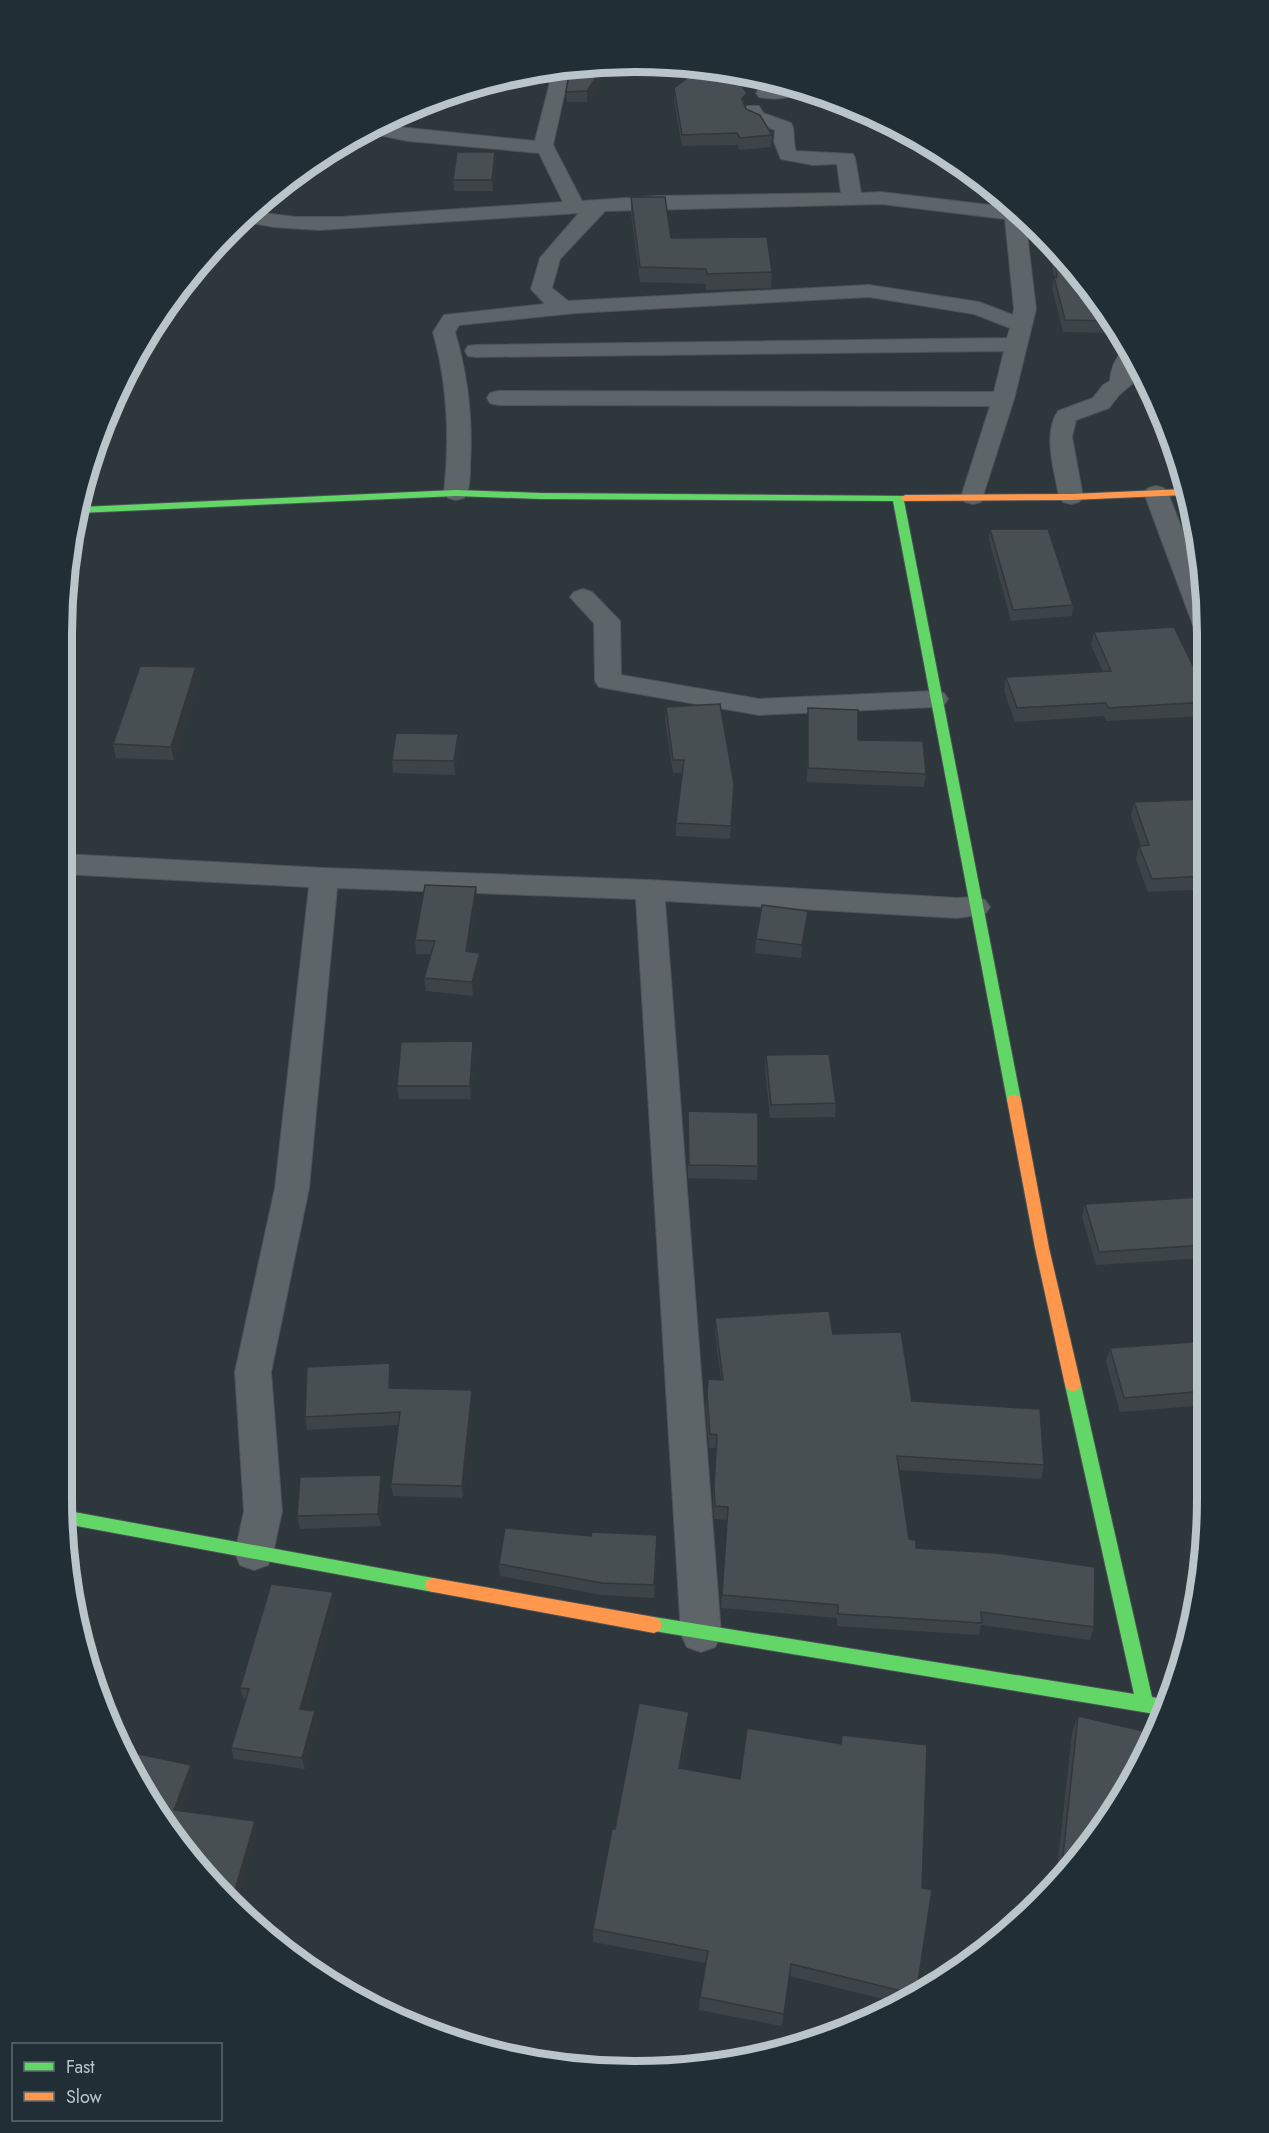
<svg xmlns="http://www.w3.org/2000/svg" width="1269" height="2133" viewBox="0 0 1269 2133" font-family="Jost,sans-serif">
<rect width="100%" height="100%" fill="#2e373b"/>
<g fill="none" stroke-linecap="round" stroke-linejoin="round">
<defs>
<g id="street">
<path d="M570 68 553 145 582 201 657 196 841 193 837 164 813 165 781 159 774 142 775 130 748 120 744 110 747 106H759L763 113 791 123C796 130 792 142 796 151L853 154 855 158 861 193 881 192 1006 207 1009 204 1025 217 1036 309 1014 399 981 502 973 504 965 502 961 497 990 406 498 405 490 403 487 398 490 393 498 391 994 392 1004 351 476 357 468 356 465 351 468 346 476 345 1007 338 1010 328 974 314 869 297 576 313 459 325 455 332C468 376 473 420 470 466 470 477 470 489 464 498L456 500 448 498 444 493C450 438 448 386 433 332L444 315 545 304 531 289 540 258 579 213 318 230 274 227 246 222 243 218 253 212 296 217H340L563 202 539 153 408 141 364 132 379 125 535 141 553 70ZM881 204 1005 219 1014 309 1013 315 979 302 869 285 568 301 552 288 560 259 605 211Z"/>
<path d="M788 85 804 90C792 99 773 100 759 97L756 93 759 89Z"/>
<path d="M1131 348 1137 363 1133 368 1132 384 1119 395 1109 408 1076 420 1072 437 1083 497 1079 502 1071 504 1063 502 1059 497C1055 471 1042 435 1058 411L1093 398 1103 385 1110 381C1111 368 1116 352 1131 348Z"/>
<path d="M1156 486 1164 488 1168 493 1205 588 1206 633 1197 630 1193 625 1144 493 1148 488Z"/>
<path d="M583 589 592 592 620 621 621 675 759 699 935 691 944 693 948 699 944 705 935 707 759 715 599 687 595 681 594 623 570 597 574 592Z"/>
<path d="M62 854 324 868 650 880 957 898 975 897 985 900 990 907 985 914 957 918 665 901 721 1634 715 1647 701 1652 687 1647 681 1634 636 899 337 888 309 1188 271 1372 282 1511 273 1553 268 1565 254 1570 240 1565 235 1553 244 1511 235 1372 275 1188 309 887 62 874Z"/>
</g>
<g id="fast">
<path d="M456 490 540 493 909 496V500L904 501 1021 1100 1019 1104H1009L1007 1100 893 501 540 499 456 496 79 513 81 507Z"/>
<path d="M1073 1379 1078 1380 1081 1385 1152 1697 1168 1700 1161 1715 648 1630 646 1625 648 1620 654 1617 1134 1694 1065 1385 1068 1380Z"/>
<path d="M63 1510 433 1578 439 1580 441 1585 439 1590 433 1592 66 1524Z"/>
</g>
<g id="slow">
<path d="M1185 489V495L1071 500 905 501 900 498 905 495 1071 494Z"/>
<path d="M1014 1095 1019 1096 1021 1100 1049 1248 1081 1385 1078 1390 1073 1391 1068 1390 1065 1385 1035 1248 1007 1100 1009 1096Z"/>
<path d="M433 1578 654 1617 660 1620 662 1625 660 1630 654 1633 433 1592 427 1590 425 1585 427 1580Z"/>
</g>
</defs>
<!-- street casing -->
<use href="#street" stroke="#4c5256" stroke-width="2"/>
<!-- fast casing -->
<use href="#fast" stroke="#4c5256" stroke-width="2"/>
<!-- slow casing -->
<use href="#slow" stroke="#4c5256" stroke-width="2"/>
<!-- street -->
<use href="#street" fill="#5e6569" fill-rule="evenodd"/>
<!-- fast -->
<use href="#fast" fill="#63d668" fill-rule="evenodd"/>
<!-- slow -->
<use href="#slow" fill="#ff974d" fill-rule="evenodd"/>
</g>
<!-- wall -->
<g fill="#3d4447">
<path d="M612 64 587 102H567L566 92Z"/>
<path d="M740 78V85L746 104 745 106 746 109 772 135 771 147 740 150 737 145 682 146 674 100V88Z"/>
<path d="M840 101 853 105H854H841Z"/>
<path d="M495 152 496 163 493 191H454L453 180Z"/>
<path d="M272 194 264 206 258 205Z"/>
<path d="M631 197 671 238 772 272 771 288 706 290V284L640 282 631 213Z"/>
<path d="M1049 241 1119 333 1063 332 1052 288 1054 277Z"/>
<path d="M990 529 1073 605 1072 616 1011 621 989 540Z"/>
<path d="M1094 632 1195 670 1206 687V716L1106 721 1104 716 1015 722 1004 691 1006 677 1103 672 1091 645Z"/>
<path d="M196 667 199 680 174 760 116 758 113 744Z"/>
<path d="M666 707 734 784 730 839 676 836V823L682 773H673L665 720Z"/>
<path d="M808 708 858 740 926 774 924 787 807 782Z"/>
<path d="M458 734 459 748 455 775 393 773 392 760Z"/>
<path d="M1206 799V889L1148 892 1136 859 1139 846H1141L1131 816 1134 802Z"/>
<path d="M476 887 477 900 469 951 480 953 481 966 473 996 426 991 424 978 431 954H416L415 940Z"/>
<path d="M807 924 801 958 755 953 756 939Z"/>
<path d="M473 1041 474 1055 471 1099H399L397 1086Z"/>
<path d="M766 1055 836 1103 835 1117 770 1118 765 1069Z"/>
<path d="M688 1111 758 1166 757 1180 688 1178Z"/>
<path d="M1085 1204 1206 1211V1258L1096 1265 1082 1217Z"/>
<path d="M715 1318 833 1334 912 1401 1044 1465 1041 1479 899 1470 909 1539 916 1548 1094 1627 1090 1640 981 1625 979 1635 837 1626V1618L721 1608 727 1520 714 1519 713 1499 716 1448H709L706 1408 707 1395 721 1380 715 1332Z"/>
<path d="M1206 1341V1405L1120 1412 1106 1362 1110 1348Z"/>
<path d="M390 1363 391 1376V1388L473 1403 463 1498 393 1496 391 1484 399 1425 307 1430 305 1417Z"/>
<path d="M383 1487 381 1526 300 1529 297 1516Z"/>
<path d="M657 1547 654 1598 602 1595 500 1576 499 1564Z"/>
<path d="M335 1604 306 1710 318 1722 305 1769 234 1759 231 1748 246 1700 243 1699 240 1688Z"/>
<path d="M1078 1716 1111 1817 1056 1879 1072 1733Z"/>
<path d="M688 1726 681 1769 740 1779 841 1744 842 1735 917 1988 895 2002 789 1976 782 2026 699 2010 700 1997 706 1963 593 1942V1929L615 1829Z"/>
</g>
<!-- shaded-wall -->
<g fill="#323739">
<path d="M605 64H612L587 102V91Z"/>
<path d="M740 78V90L733 84Z"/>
<path d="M747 93 746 104 742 111V99Z"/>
<path d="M495 152 496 163 493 191 492 180Z"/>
<path d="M272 194 264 206 263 201Z"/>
<path d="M196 667 199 680 174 760 171 747Z"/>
<path d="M458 734 459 748 455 775 454 761Z"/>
<path d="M476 887 477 900 467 964 466 951Z"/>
<path d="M808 911 807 924 801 958 802 945Z"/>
<path d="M480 953 481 966 473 996 472 982Z"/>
<path d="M473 1041 474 1055 471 1099 470 1086Z"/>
<path d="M390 1363 391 1376V1400L389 1388Z"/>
<path d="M472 1390 473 1403 463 1498 462 1486Z"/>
<path d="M381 1475 383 1487 381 1526 378 1514Z"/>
<path d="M333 1592 335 1604 303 1720 300 1709Z"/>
<path d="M315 1711 318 1722 305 1769 302 1758Z"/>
<path d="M689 1712 688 1726 678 1783 679 1768Z"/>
<path d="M191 1765 195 1776 179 1821 174 1810Z"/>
<path d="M255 1821 258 1832 238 1902 233 1897Z"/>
</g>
<!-- building -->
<g fill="#474f52" stroke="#323739" stroke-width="1.5">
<path d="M605 64 587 91 566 92 570 68Z"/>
<path d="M699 69 740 78 733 84 742 86 747 93 742 99 746 109 760 115 772 135 740 138 737 133 682 135 674 88Z"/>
<path d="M457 152H495L492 180H453Z"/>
<path d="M631 197H665L671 238 767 237 772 272 707 274 706 269 640 267Z"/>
<path d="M1053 246 1110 321 1065 320 1054 277H1057Z"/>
<path d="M990 529H1048L1073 605 1013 610Z"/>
<path d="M1174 627 1195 670H1199L1206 687V702L1108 708 1106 703 1017 708 1006 677 1111 671 1094 632Z"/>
<path d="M140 666 196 667 171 747 113 744Z"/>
<path d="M720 704 734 784 731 826 676 823 684 760H673L666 707Z"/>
<path d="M808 708 858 710V740L923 741 926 774 808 768Z"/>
<path d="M396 733 458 734 454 761 392 760Z"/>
<path d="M1206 799V876L1152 879 1139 846 1149 845 1134 802Z"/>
<path d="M425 885 476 887 466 951 480 953 472 982 424 978 435 941 415 940Z"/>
<path d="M762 905 808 911 802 945 756 939Z"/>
<path d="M473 1041 470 1086H397L401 1042Z"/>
<path d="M829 1054 836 1103 771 1105 766 1055Z"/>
<path d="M688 1111 758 1113V1166L689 1165Z"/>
<path d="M1202 1197 1206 1211V1245L1099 1252 1085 1204Z"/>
<path d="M829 1311 833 1334 901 1332 912 1401 1040 1409 1044 1465 897 1456 909 1539 916 1540V1548L996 1553 1095 1567 1094 1627 981 1612 982 1623 838 1614V1605L722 1595 728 1507 715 1506 714 1486 717 1435 710 1434 707 1395 708 1379 723 1380 715 1318Z"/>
<path d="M1206 1341V1391L1124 1398 1110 1348Z"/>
<path d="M390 1363 389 1388 472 1390 462 1486 391 1484 400 1412 305 1417 307 1367Z"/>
<path d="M381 1475 378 1514 297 1516 300 1477Z"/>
<path d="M505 1528 591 1536 592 1532 657 1535 654 1585 602 1583 499 1564Z"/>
<path d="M271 1584 333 1592 300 1709 315 1711 302 1758 231 1748 249 1689 240 1688Z"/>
<path d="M639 1703 689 1712 679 1768 740 1779 747 1728 841 1744 842 1735 927 1745 922 1888 932 1890 917 1988 910 1993 791 1964 784 2014 700 1997 708 1951 593 1929 612 1829H615Z"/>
<path d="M1078 1716 1152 1733 1111 1817 1061 1874Z"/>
<path d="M129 1752 191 1765 174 1810 255 1821 233 1897 180 1847Z"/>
</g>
<!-- crop -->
<path d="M0 0H1269V2133H0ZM634 72H635A562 562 0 0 1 1197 634V1499A562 562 0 0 1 635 2061H634A562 562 0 0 1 72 1499V634A562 562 0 0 1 634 72Z" fill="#212e36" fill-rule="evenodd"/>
<path fill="none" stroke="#b9c4cb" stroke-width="8" d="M634 72H635A562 562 0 0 1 1197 634V1499A562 562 0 0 1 635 2061H634A562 562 0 0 1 72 1499V634A562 562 0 0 1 634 72Z"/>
<!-- legend -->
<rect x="12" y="2043" width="210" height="78" fill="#212e36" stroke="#5e6a72" stroke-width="1.5"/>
<rect x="24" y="2062" width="30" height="9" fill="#63d668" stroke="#5e6a72" stroke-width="1.5"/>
<text x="66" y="2073" font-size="18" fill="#b9c4cb">Fast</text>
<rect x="24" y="2092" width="30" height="9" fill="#ff974d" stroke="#5e6a72" stroke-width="1.5"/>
<text x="66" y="2103" font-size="18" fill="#b9c4cb">Slow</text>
</svg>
